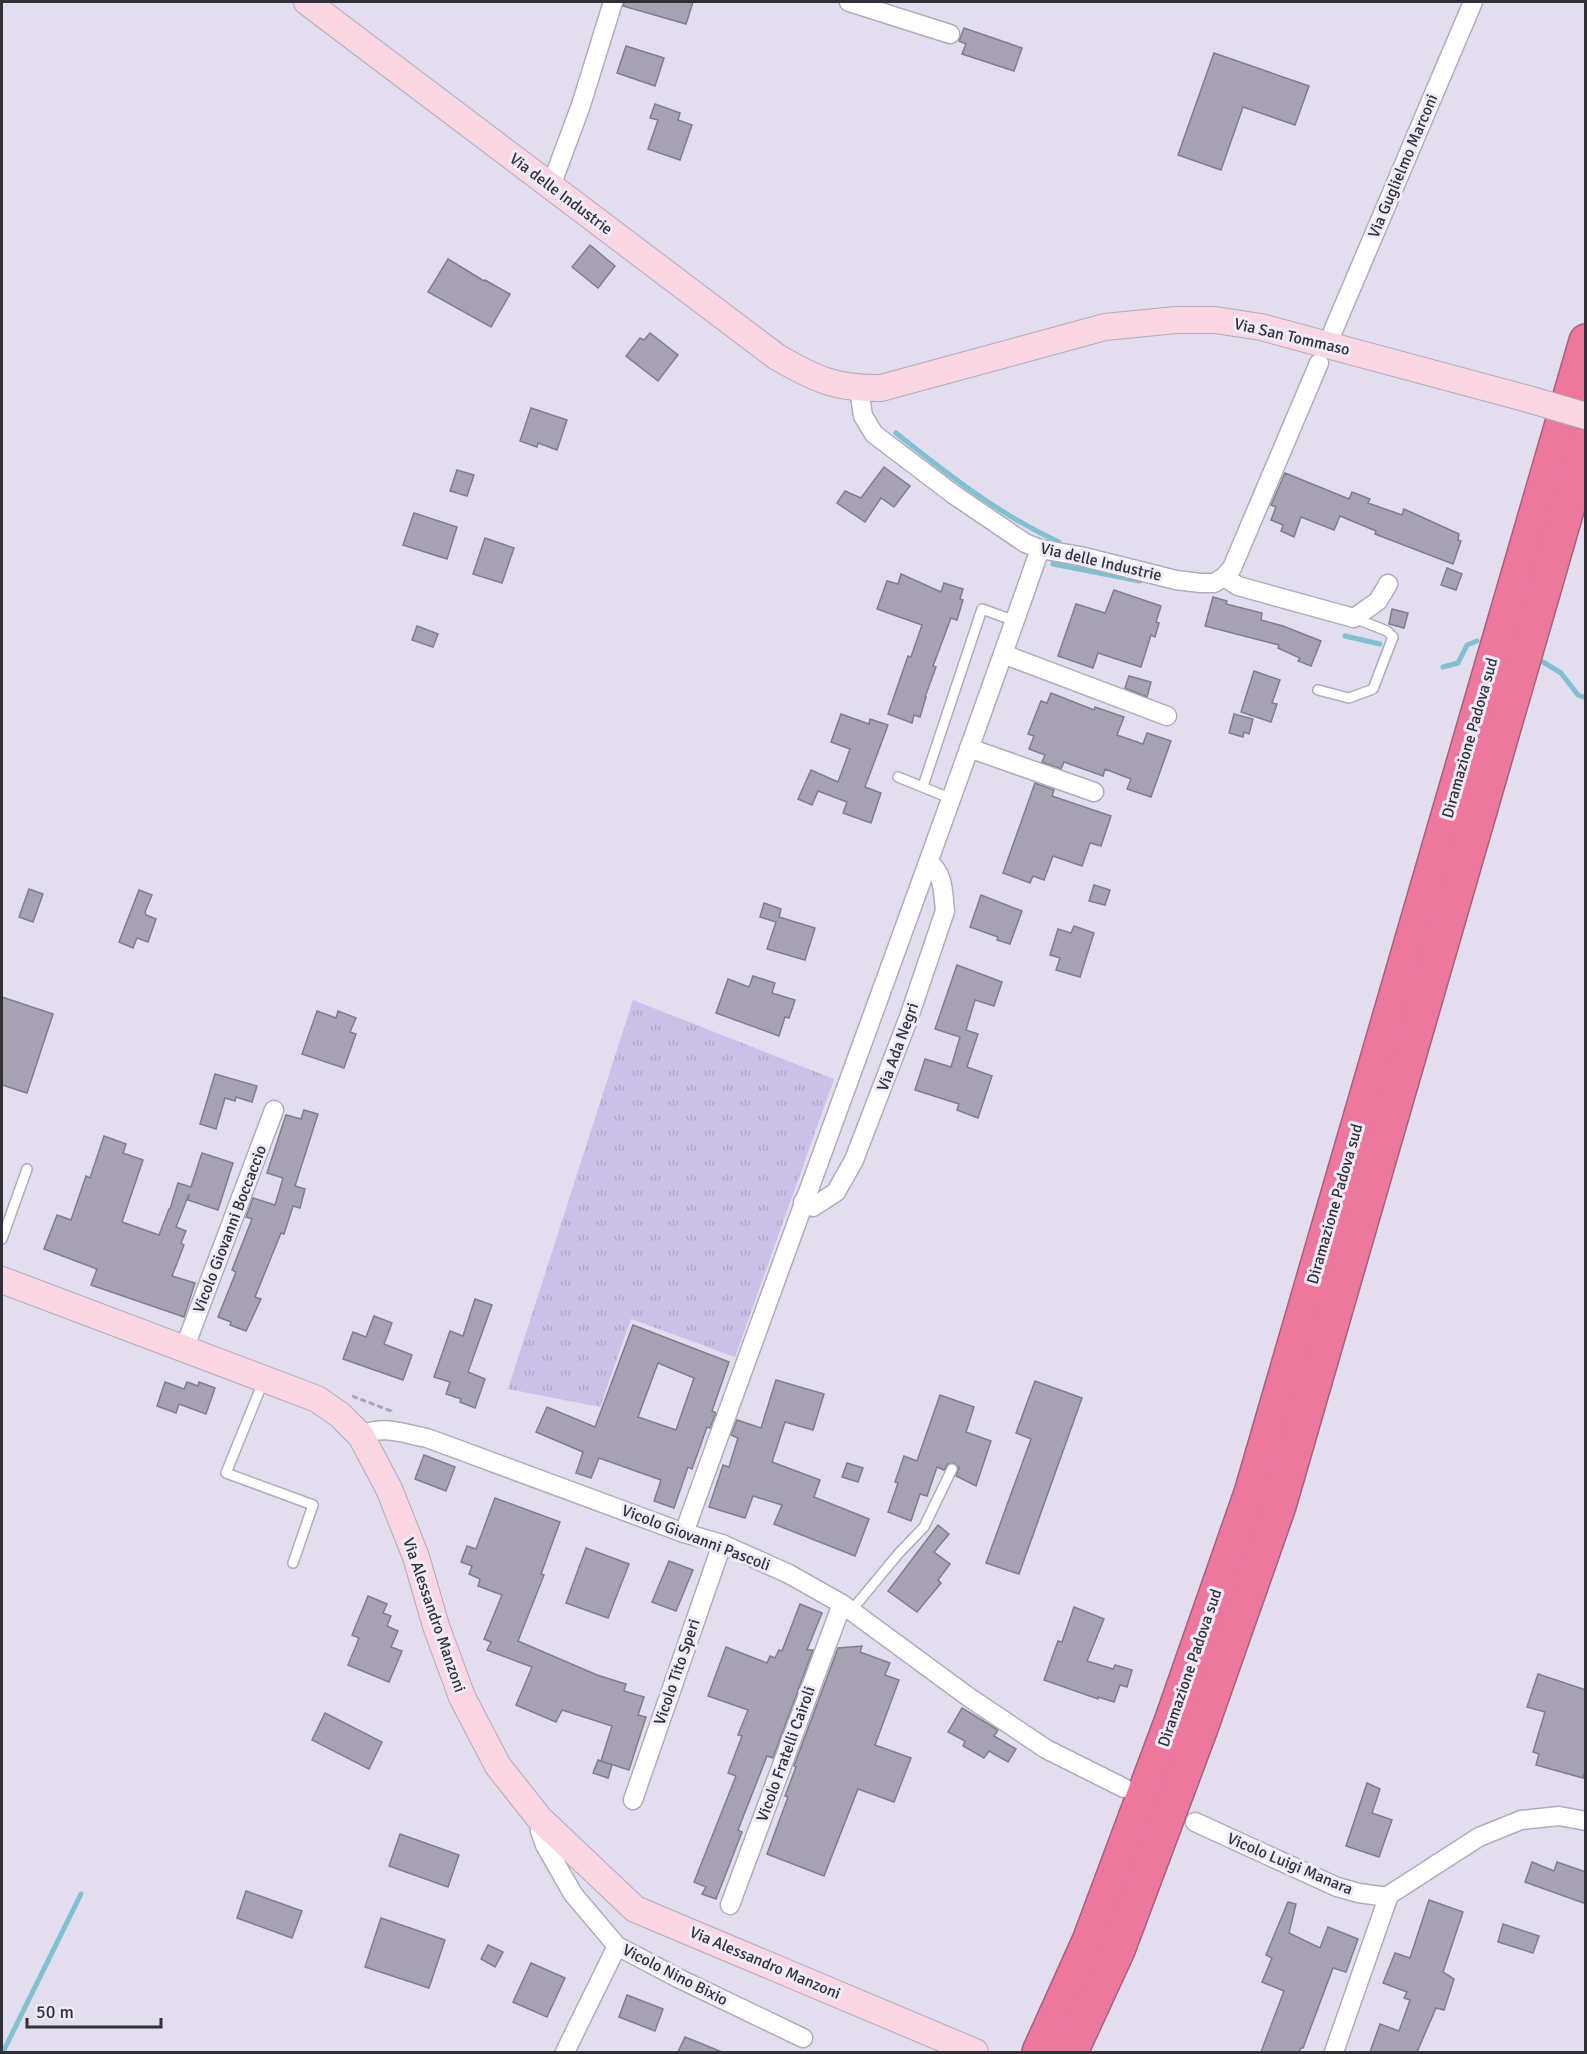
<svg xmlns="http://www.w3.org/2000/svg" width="1587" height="2054" viewBox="0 0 1587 2054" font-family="Signika,sans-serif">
<defs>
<pattern id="grass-tufts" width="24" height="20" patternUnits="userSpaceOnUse" patternTransform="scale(1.5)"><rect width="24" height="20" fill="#cbc1e8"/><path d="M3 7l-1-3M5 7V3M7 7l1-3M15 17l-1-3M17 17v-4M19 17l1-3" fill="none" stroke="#afa6c8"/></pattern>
</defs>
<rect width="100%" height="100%" fill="#e2ddef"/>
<!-- grass -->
<path fill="url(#grass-tufts)" d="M633 1000 834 1079 735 1357 631 1319 600 1407 508 1389Z"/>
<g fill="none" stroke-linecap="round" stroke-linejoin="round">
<!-- stream -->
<g stroke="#81c0cf" stroke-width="5">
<path d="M896 433C947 474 1000 515 1059 542"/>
<path d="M1053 564 1140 581"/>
<path d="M1345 636 1380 644"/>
<path d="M1543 662 1561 673 1578 695 1586 698"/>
<path d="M1443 667 1458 663 1467 645 1477 641"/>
<path d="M3 2052 81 1894"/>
</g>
</g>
<!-- building -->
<g fill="#a6a2b3" stroke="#817d8d" stroke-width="1.5" fill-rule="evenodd">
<path d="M624 2H693L686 24 623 6Z"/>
<path d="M964 28 1022 48 1014 71 962 54 966 44 959 41Z"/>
<path d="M626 46 664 58 655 86 617 73Z"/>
<path d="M1214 53 1309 86 1295 125 1243 107 1221 170 1178 155Z"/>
<path d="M655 104 680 113 678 120 692 125 680 160 648 149 658 120 650 118Z"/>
<path d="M590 245 615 266 598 288 572 267Z"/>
<path d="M448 259 484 281 485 280 510 294 491 327 428 292Z"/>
<path d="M650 333 678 355 658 381 626 356 640 338 644 340Z"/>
<path d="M531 408 567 420 557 450 538 443 537 447 520 441Z"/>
<path d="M884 467 910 486 894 507 881 498 865 522 837 503 845 491 861 498Z"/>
<path d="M457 470 474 475 467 496 450 491Z"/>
<path d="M1285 473 1349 499 1352 492 1370 499 1368 503 1402 515 1404 509 1459 534 1458 540 1461 541 1453 564 1375 534 1376 531 1340 516 1334 530 1301 517 1294 537 1281 531 1283 525 1271 520 1276 507 1271 505Z"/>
<path d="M414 513 457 527 447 559 403 545Z"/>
<path d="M485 538 514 548 502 583 473 574Z"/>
<path d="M1447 568 1462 574 1456 590 1441 585Z"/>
<path d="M901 574 941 592 944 583 963 589 960 599 963 600 957 620 951 618 933 666 936 667 925 697H926L920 717 914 715 912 723 888 714 908 656 911 657 922 625 877 609 887 581 898 584Z"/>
<path d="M1114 590 1161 606 1156 622 1159 623 1155 637 1151 635 1141 667 1098 653 1093 668 1058 656 1076 604 1105 613Z"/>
<path d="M1213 597 1227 601 1226 604 1262 613 1261 620 1283 626 1321 641 1311 666 1298 661 1300 658 1278 648 1279 645 1205 626Z"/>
<path d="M1392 609 1408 613 1404 628 1389 624Z"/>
<path d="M417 626 438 634 433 647 412 640Z"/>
<path d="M1254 671 1280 680 1272 703 1277 704 1271 722 1241 712Z"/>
<path d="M1129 676 1151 682 1147 697 1125 688Z"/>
<path d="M1051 693 1094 710 1095 707 1124 717 1117 735 1143 744 1147 733 1171 741 1151 797 1127 789 1131 779 1105 769 1103 776 1064 762 1061 769 1042 762 1045 755 1029 749 1034 736 1028 734 1041 701 1047 703Z"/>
<path d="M841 714 869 724 870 719 888 725 865 787 881 793 871 823 843 813 847 802 818 791 812 805 798 799 811 770 838 782 850 749 831 742Z"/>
<path d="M1234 714 1253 719 1249 734 1244 732 1243 737 1229 733Z"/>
<path d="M1035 783 1054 790 1052 796 1111 816 1101 846 1090 843 1082 866 1053 856 1044 880 1033 876 1030 883 1003 873Z"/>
<path d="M1094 885 1110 890 1105 905 1089 901Z"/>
<path d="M29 889 43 894 33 922 19 917Z"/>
<path d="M139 890 152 895 145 912 146 915 156 919 148 942 137 938 133 948 119 942Z"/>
<path d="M981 895 1022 911 1010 944 997 940 998 937 970 927Z"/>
<path d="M764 903 781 909 779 917 815 928 805 960 767 949 776 922 760 917Z"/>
<path d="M1074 926 1094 933 1080 977 1056 970 1060 958 1050 955 1058 929 1071 933Z"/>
<path d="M957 965 1002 982 994 1006 975 1000 966 1030 978 1034 967 1067 992 1076 978 1118 957 1110 959 1104 915 1090 925 1059 951 1067 960 1037 935 1029Z"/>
<path d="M753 976 775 983 772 993 795 1000 789 1018 785 1017 779 1036 716 1013 728 979 749 987Z"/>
<path d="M2 997 53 1014 27 1093 2 1085Z"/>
<path d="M317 1011 336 1018 338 1011 356 1018 350 1032 356 1034 344 1068 302 1054Z"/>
<path d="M215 1074 257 1086 252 1102 236 1097 235 1101 225 1098 216 1129 200 1124Z"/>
<path d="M304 1110 318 1114 295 1186 305 1189 300 1208 293 1206 284 1234 281 1233 255 1297 261 1299 246 1331 230 1325 231 1322 218 1317 236 1272 232 1270 252 1219 246 1217 253 1198 275 1205 283 1178 267 1173 286 1115 301 1119Z"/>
<path d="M104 1136 126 1144 123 1153 143 1160 122 1222 159 1235 169 1209H170L178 1183 191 1187 202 1153 233 1163 218 1210 188 1200 189 1194 176 1227 186 1231 181 1243 184 1245 172 1276 195 1283 184 1317 91 1285 97 1269 44 1249 57 1215 71 1220 86 1176 90 1178Z"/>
<path d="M475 1299 492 1305 468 1372 485 1379 475 1408 460 1402 461 1399 446 1394 450 1382 434 1377 450 1331 463 1336Z"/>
<path d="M374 1316 392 1323 384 1344 412 1355 403 1380 343 1359 353 1332 366 1337Z"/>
<path d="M633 1325 729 1362 712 1411 716 1413 710 1428 707 1427 692 1469 688 1467 674 1508 654 1501 661 1480 599 1458 591 1478 576 1473 583 1452 536 1432 547 1407 595 1427ZM658 1363 694 1378 676 1430 638 1417Z"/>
<path d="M776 1380 824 1394 813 1430 785 1422 772 1462 820 1480 814 1497 869 1519 855 1556 774 1524 782 1505 753 1496 745 1518 709 1507 723 1465 729 1467 738 1438 731 1435 737 1420 761 1428Z"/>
<path d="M1035 1381 1082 1398 1019 1574 986 1563 1031 1439 1016 1433Z"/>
<path d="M165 1382 184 1389 187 1382 198 1386 199 1382 215 1388 206 1414 179 1404 176 1413 157 1406Z"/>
<path d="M940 1395 974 1407 966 1432 991 1441 976 1486 956 1476 959 1468 954 1463 948 1464 944 1470 937 1467 927 1496 920 1494 911 1521 888 1512 898 1483 895 1482 904 1456 917 1461Z"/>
<path d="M424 1455 455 1467 446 1491 415 1479Z"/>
<path d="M847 1463 863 1468 858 1482 842 1477Z"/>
<path d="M495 1498 560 1522 541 1574 544 1575 518 1641 597 1675 626 1684 624 1691 644 1697 638 1715 646 1717 629 1770 601 1761 612 1726 562 1710 556 1722 516 1705 532 1667 487 1650 491 1642 484 1639 502 1595 478 1586 480 1579 469 1574 472 1566 461 1562 467 1546 476 1549Z"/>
<path d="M938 1525 949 1534 934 1552 950 1564 938 1580 941 1583 917 1612 888 1591Z"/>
<path d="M586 1548 629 1564 608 1618 566 1603Z"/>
<path d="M669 1561 693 1570 676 1611 652 1602Z"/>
<path d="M368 1596 387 1604 383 1613 391 1616 387 1626 398 1631 391 1647 402 1651 389 1682 348 1665 359 1638 352 1635Z"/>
<path d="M800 1604 822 1613 807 1650H813L773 1758 767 1756 738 1830 742 1832 716 1899 702 1894 706 1887 694 1882 736 1776 728 1773 742 1736 738 1735 748 1710 708 1696 726 1647 767 1663 770 1656 775 1658 779 1650 782 1651Z"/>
<path d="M1074 1607 1104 1619 1087 1661 1113 1669 1115 1665 1132 1670 1127 1687 1120 1685 1114 1702 1098 1697V1699L1044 1680 1058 1641 1062 1642Z"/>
<path d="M862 1646 860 1652 890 1663 885 1675 899 1680 875 1745 911 1758 894 1802 858 1789 824 1876 767 1854 788 1797 785 1796 796 1767 794 1766 838 1648Z"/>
<path d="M1538 1674 1586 1690V1769L1583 1778 1536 1765 1539 1754 1533 1752 1545 1712 1527 1707Z"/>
<path d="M962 1708 998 1730 994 1736 1016 1749 1008 1762 989 1751 984 1758 963 1746 965 1741 948 1732Z"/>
<path d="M325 1713 382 1742 369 1769 312 1740Z"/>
<path d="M598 1760 612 1765 608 1778 593 1773Z"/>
<path d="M1367 1783 1380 1789 1372 1813 1392 1820 1379 1857 1346 1846Z"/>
<path d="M400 1834 459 1855 448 1887 389 1866Z"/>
<path d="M1532 1862 1554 1871 1557 1862 1586 1872V1904L1525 1882Z"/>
<path d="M246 1891 302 1911 292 1938 237 1918Z"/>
<path d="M1429 1900 1463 1912 1443 1972 1454 1979 1444 2010 1436 2008 1417 2052H1370L1380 2024 1399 2031 1410 2000 1404 1998 1407 1992 1383 1983 1395 1953 1410 1958Z"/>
<path d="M1288 1902 1296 1904 1289 1933 1320 1948 1328 1927 1358 1939 1346 1972 1333 1968 1303 2048H1301L1299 2052H1261L1284 1991 1262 1982 1272 1958 1266 1955Z"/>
<path d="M381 1918 445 1940 429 1988 365 1967Z"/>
<path d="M1503 1924 1539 1936 1533 1953 1498 1942Z"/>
<path d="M488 1945 503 1952 495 1967 481 1959Z"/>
<path d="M531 1963 565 1978 547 2017 513 2002Z"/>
<path d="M627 1995 663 2009 655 2031 619 2017Z"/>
<path d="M685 2037 722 2052H678Z"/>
</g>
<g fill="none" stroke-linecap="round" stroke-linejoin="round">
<defs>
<g id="lane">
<path d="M1318 690 1349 698 1373 689 1393 637 1387 631 1354 618"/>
<path d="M898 777 952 799"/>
<path d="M923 786 982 609 1015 621"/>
<path d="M2 1239 27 1169"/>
<path d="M263 1382 226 1473 313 1505 293 1563"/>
<path d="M851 1611 899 1553 924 1527 952 1469"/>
</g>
<g id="street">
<path d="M849 2 950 34"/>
<path d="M551 186 581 105 613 2"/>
<path d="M1333 331 1473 2"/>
<path d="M859 389 863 416 874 434 953 494 1025 543 1040 549 1080 556 1176 580 1201 583H1214L1224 577 1232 568 1319 363"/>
<path d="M1224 577 1238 586 1354 618 1378 601 1388 584"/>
<path d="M1003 654 1167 716"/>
<path d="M969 748 1094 792"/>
<path d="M803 1202 813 1207 836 1192 854 1160 909 1017 945 911C943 894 944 873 929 863"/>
<path d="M187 1348 189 1336 274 1110"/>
<path d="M361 1436C381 1424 405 1434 427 1438L684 1533 722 1544 789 1574 842 1604 970 1698 1046 1749 1124 1788"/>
<path d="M684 1533C802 1205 925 878 1040 549"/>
<path d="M633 1800 722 1544"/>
<path d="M540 1819V1831L545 1845 573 1894 617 1946 680 1979 803 2038"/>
<path d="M1195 1822 1337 1887 1359 1893 1387 1897"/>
<path d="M730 1905 842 1604"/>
<path d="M565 2052 617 1946"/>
<path d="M1334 2052 1389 1895 1479 1837 1521 1820 1559 1816 1586 1821"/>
</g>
<g id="secondary">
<path d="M307 2 777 357C815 379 836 389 881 388L1105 327 1176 320H1215L1261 327 1528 399"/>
<path d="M2 1280 317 1399 340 1415 361 1436 389 1489 416 1557 436 1626 462 1697 498 1766 540 1819 635 1909 975 2052"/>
</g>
<g id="highway">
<path d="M1039 2052 1089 1941 1172 1719 1251 1493 1586 341"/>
<path d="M1071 2052 1118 1950 1201 1728 1279 1506 1586 444"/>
</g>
</defs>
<!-- lane casing -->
<use href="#lane" stroke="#b0acbd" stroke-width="12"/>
<!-- street casing -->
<use href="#street" stroke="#b0acbd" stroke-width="21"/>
<!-- secondary casing -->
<use href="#secondary" stroke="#b0acbd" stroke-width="28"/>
<!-- highway casing -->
<use href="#highway" stroke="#ab5f7a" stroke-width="36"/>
<!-- path -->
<path stroke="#aaa6b4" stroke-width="3" stroke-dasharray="6 3" stroke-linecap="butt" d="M352 1396 391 1411V1413"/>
<!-- lane -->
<use href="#lane" stroke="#fff" stroke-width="9"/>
<!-- street -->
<use href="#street" stroke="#fff" stroke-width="18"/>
<!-- secondary -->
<use href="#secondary" stroke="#f9d6e2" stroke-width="26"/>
<!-- highway -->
<use href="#highway" stroke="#ec789e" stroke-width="33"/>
<defs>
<path id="secondary-bridge" d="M1528 399 1586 416"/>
</defs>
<!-- secondary-bridge casing -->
<use href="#secondary-bridge" stroke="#b0acbd" stroke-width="28" stroke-linecap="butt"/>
<!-- secondary-bridge -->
<use href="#secondary-bridge" stroke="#f9d6e2" stroke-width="26"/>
</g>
<g text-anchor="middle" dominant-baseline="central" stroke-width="6" stroke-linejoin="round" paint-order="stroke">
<!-- street labels -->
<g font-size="16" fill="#323037" stroke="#efeafc">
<text transform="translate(1403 166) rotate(-67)">Via Guglielmo Marconi</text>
<text transform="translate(561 194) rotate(37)">Via delle Industrie</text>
<text transform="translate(1292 337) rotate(13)">Via San Tommaso</text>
<text transform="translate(1101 562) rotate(13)">Via delle Industrie</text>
<text transform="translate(1470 738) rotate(-74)">Diramazione Padova sud</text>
<text transform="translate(898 1047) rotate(-70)">Via Ada Negri</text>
<text transform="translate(1335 1204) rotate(-74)">Diramazione Padova sud</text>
<text transform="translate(230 1229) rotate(-69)">Vicolo Giovanni Boccaccio</text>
<text transform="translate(696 1538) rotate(21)">Vicolo Giovanni Pascoli</text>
<text transform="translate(434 1615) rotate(71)">Via Alessandro Manzoni</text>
<text transform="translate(1190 1668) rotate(-71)">Diramazione Padova sud</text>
<text transform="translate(677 1672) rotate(-71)">Vicolo Tito Speri</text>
<text transform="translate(786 1754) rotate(-70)">Vicolo Fratelli Cairoli</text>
<text transform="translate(1290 1864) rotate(23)">Vicolo Luigi Manara</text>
<text transform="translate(765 1963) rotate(23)">Via Alessandro Manzoni</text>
<text transform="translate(675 1975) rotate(27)">Vicolo Nino Bixio</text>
</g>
</g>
<!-- border -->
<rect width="1587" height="2054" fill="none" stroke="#323037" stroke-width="6"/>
<!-- scale -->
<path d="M27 2018v9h134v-9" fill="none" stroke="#323037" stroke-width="3"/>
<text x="36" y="2018" font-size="18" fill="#323037" stroke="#efeafc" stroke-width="4.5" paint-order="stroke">50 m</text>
</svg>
